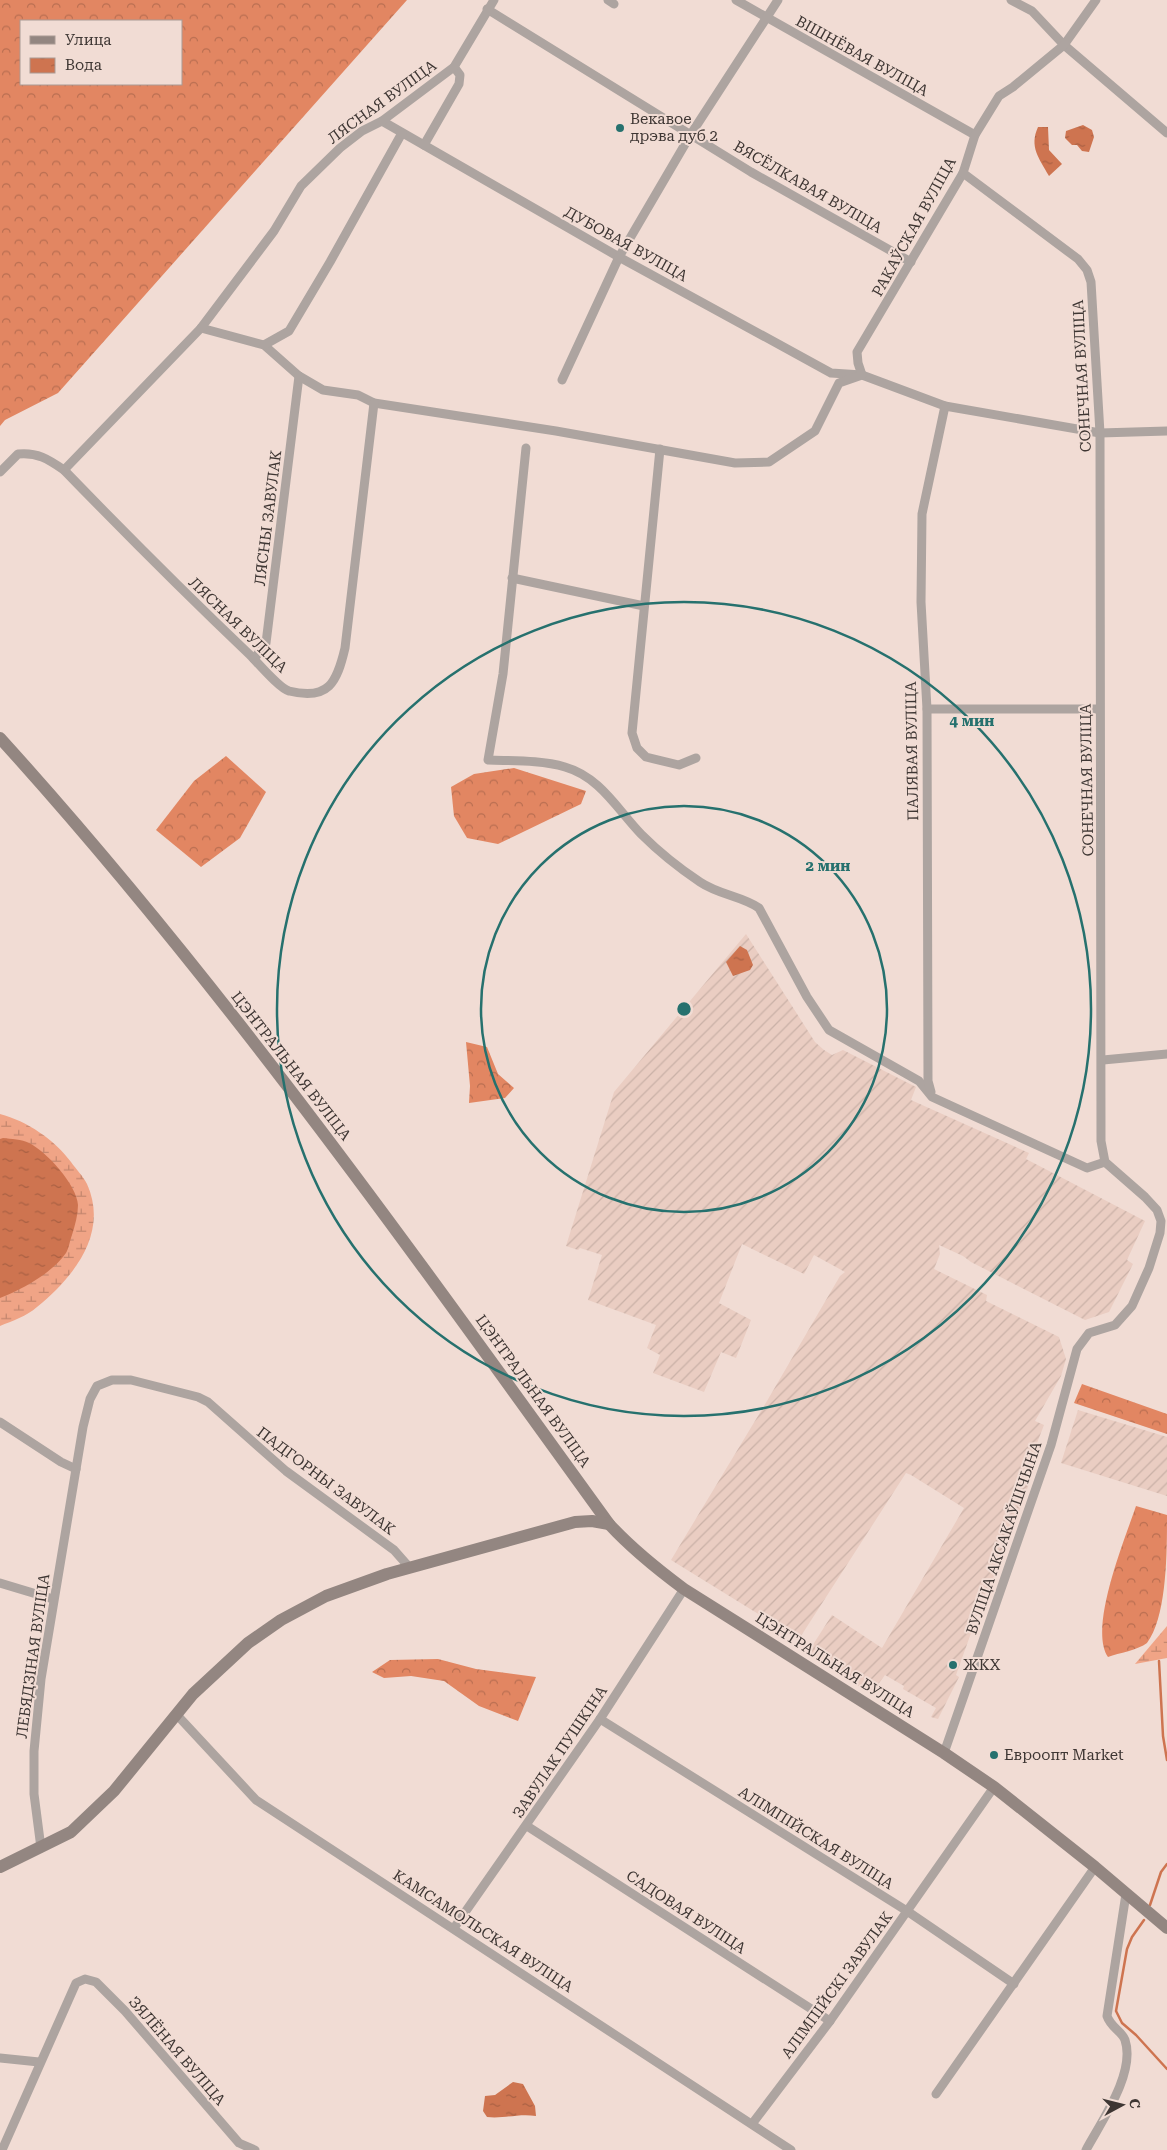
<svg xmlns="http://www.w3.org/2000/svg" width="1167" height="2150" viewBox="0 0 1167 2150" font-family="'Roboto Serif',serif">
<defs>
<pattern id="industrial-furrows" width="10" height="10" patternUnits="userSpaceOnUse" patternTransform="scale(1.25)"><rect width="10" height="10" fill="#eacdc2"/><path d="M-1 1l2-2M0 10L10 0M9 11l2-2" fill="none" stroke="#cab1a7"/></pattern>
<pattern id="forest-crowns" width="20" height="18" patternUnits="userSpaceOnUse" patternTransform="scale(1.25)"><rect width="20" height="18" fill="#e28662"/><path d="M2 6a3 3 0 1 1 6 0M12 15a3 3 0 1 1 6 0" fill="none" stroke="#b96e51"/></pattern>
<pattern id="wetland-marsh" width="20" height="14" patternUnits="userSpaceOnUse" patternTransform="scale(1.25)"><rect width="20" height="14" fill="#f0a486"/><path d="M1 5h8M5 5V1M11 12h8M15 12V8" fill="none" stroke="#c4866e"/></pattern>
<pattern id="water-ripples" width="26" height="14" patternUnits="userSpaceOnUse" patternTransform="scale(1.25)"><rect width="26" height="14" fill="#ce7450"/><path d="M2 4q2-2 4 0t4 0M15 11q2-2 4 0t4 0" fill="none" stroke="#a96043"/></pattern>
</defs>
<rect width="100%" height="100%" fill="#f1dcd4"/>
<!-- industrial -->
<g fill="url(#industrial-furrows)">
<path d="M746 934 815 1042 824 1050 832 1055 843 1050 916 1087 911 1100 1029 1153 1026 1159 1145 1221 1127 1260 1133 1264 1109 1312 1085 1320 971 1262 963 1256 939 1245 940 1254 934 1269 987 1295 986 1301 1059 1337 1066 1359 1061 1376 1035 1421 1044 1425 1037 1443 1040 1453 991 1590 985 1594 956 1675 959 1677 938 1719 931 1717 936 1708 903 1689 904 1686 885 1675 871 1694 807 1654 832 1615 882 1648 964 1508 911 1475 906 1473 799 1639 671 1560 767 1401 840 1276 845 1272 814 1255 804 1274 742 1244 719 1303 751 1320 736 1358 721 1352 704 1392 653 1373 660 1355 647 1348 656 1325 588 1300 602 1255 580 1248 578 1250 566 1246 614 1092Z"/>
<path d="M1078 1410 1167 1437V1496L1061 1463Z"/>
</g>
<!-- forest -->
<g fill="url(#forest-crowns)" fill-rule="evenodd">
<path d="M0 0H407L58 393 5 420 0 426ZM21 21H181V84H21Z"/>
<path d="M226 756 266 792 240 838 201 867 156 830 194 781Z"/>
<path d="M514 768 586 791 581 804 498 844 467 838 454 816 451 787 474 774Z"/>
<path d="M466 1042 487 1047 498 1074 514 1088 505 1098 469 1103 470 1086Z"/>
<path d="M1082 1384 1167 1414V1434L1074 1403Z"/>
<path d="M1136 1506 1167 1515C1167 1552 1167 1617 1147 1643 1138 1650 1119 1653 1108 1657 1088 1628 1125 1539 1136 1506Z"/>
<path d="M438 1659 476 1669 536 1677 518 1721 479 1706 444 1681 411 1676 384 1678 372 1672 390 1660Z"/>
</g>
<!-- wetland -->
<g fill="url(#wetland-marsh)">
<path d="M0 1114C27 1121 55 1140 71 1162 76 1169 83 1176 87 1184 109 1233 74 1277 37 1307 27 1316 12 1321 0 1326Z"/>
<path d="M1167 1626V1658L1135 1664Z"/>
</g>
<!-- water -->
<g fill="url(#water-ripples)">
<path d="M1083 125 1092 130 1094 137 1089 152 1082 151 1077 145H1072L1065 138 1066 131Z"/>
<path d="M1038 127H1048L1049 150 1062 164 1049 176C1039 158 1029 147 1038 127Z"/>
<path d="M740 946 747 950 753 965 750 970 733 976 726 962Z"/>
<path d="M3 1138C11 1139 22 1139 29 1143 46 1151 77 1185 78 1205 78 1215 75 1225 72 1235 70 1240 69 1248 66 1253 52 1273 23 1289 0 1298V1139Z"/>
<path d="M513 2082 523 2084 535 2106 536 2116C519 2113 504 2119 487 2117L483 2111 485 2096 495 2095Z"/>
</g>
<g fill="none" stroke-linecap="round" stroke-linejoin="round">
<!-- stream -->
<g stroke="#ce7450" stroke-width="2.5">
<path d="M1159 1661 1163 1736 1167 1760"/>
<path d="M1150 1905 1161 1872 1167 1864"/>
<path d="M1144 1920 1132 1937 1127 1949 1116 2011 1122 2023 1136 2035 1167 2069"/>
</g>
<!-- street -->
<g stroke="#ada4a0" stroke-width="9">
<path d="M608 0 614 4"/>
<path d="M736 0 975 135"/>
<path d="M1011 0 1032 11 1064 45 1167 133"/>
<path d="M487 9 751 172 911 262"/>
<path d="M382 121 619 257 831 373 862 375 945 406 1100 433 1167 431"/>
<path d="M424 145 459 84 460 75 454 67"/>
<path d="M201 328 264 345 299 376 323 390 358 395 374 403 556 431 735 463 769 462 815 431 839 383 862 375 858 363 857 352 963 173 975 135 999 96 1013 87 1064 45 1096 0"/>
<path d="M264 345 289 331 330 262 402 133"/>
<path d="M562 380 619 257 691 134 778 0"/>
<path d="M526 448 503 674 488 760C513 761 541 760 565 767 600 777 617 809 641 834 657 850 682 870 700 882 719 895 742 896 759 908L807 997 829 1030 919 1081 932 1097 1087 1168 1105 1162"/>
<path d="M660 449 632 733 637 748 646 757 679 765 696 758"/>
<path d="M64 470 201 328 274 231 301 186 340 148 362 131 382 121 454 67 494 0"/>
<path d="M0 472 18 454C37 452 48 459 64 470 125 533 187 595 250 655 258 663 280 689 289 691 329 701 337 682 345 648L374 403"/>
<path d="M512 578 644 606"/>
<path d="M254 659 266 643 299 376"/>
<path d="M927 709H1099"/>
<path d="M1103 1060 1167 1054"/>
<path d="M931 1092 928 1081 927 709 921 602 922 514 945 406"/>
<path d="M0 1422 61 1462 76 1469"/>
<path d="M0 1583 53 1599"/>
<path d="M177 1715 256 1800 791 2150"/>
<path d="M600 1719 907 1911 1014 1984"/>
<path d="M944 1753 1051 1445 1077 1349 1089 1333 1115 1325 1132 1306 1149 1268 1160 1233 1161 1221 1157 1210 1145 1197 1105 1162 1101 1141 1100 433 1091 282 1087 270 1078 259 963 173"/>
<path d="M527 1826 830 2021"/>
<path d="M41 1848 34 1794V1751L41 1679 83 1427 90 1399 97 1386 112 1380H131L198 1397 208 1402 286 1471 394 1550 409 1567"/>
<path d="M454 1928 600 1719 684 1589"/>
<path d="M0 2058 39 2062"/>
<path d="M936 2094 1095 1867"/>
<path d="M752 2124 830 2021 994 1787"/>
<path d="M2 2150 76 1983 85 1979 96 1982 125 2011 239 2143 255 2150"/>
<path d="M1086 2150C1101 2122 1136 2073 1125 2040 1122 2031 1111 2028 1107 2016L1126 1894"/>
</g>
<!-- secondary -->
<g stroke="#938681" stroke-width="12">
<path d="M0 738C223 984 415 1256 609 1524 632 1549 657 1569 684 1589L944 1753 994 1787 1095 1867 1167 1928"/>
<path d="M0 1867 71 1832 114 1791 193 1694 248 1643 281 1620 326 1596 387 1574 575 1522 592 1521 609 1524"/>
</g>
</g>
<!-- distance rings -->
<g fill="none" stroke="#26716e" stroke-width="2.5">
<circle cx="684" cy="1009" r="203"/>
<circle cx="684" cy="1009" r="407"/>
</g>
<!-- markers -->
<g fill="#26716e" stroke="#f1dcd4" stroke-width="2">
<circle cx="620" cy="128" r="5"/>
<circle cx="953" cy="1665" r="5"/>
<circle cx="994" cy="1755" r="5"/>
</g>
<g text-anchor="middle" dominant-baseline="central" stroke-width="4" stroke-linejoin="round" paint-order="stroke">
<!-- street labels -->
<g font-size="15" fill="#3e3633" stroke="#f1dcd4">
<text transform="translate(862 56) rotate(29)">ВІШНЁВАЯ ВУЛІЦА</text>
<text transform="translate(382 102) rotate(-36)">ЛЯСНАЯ ВУЛІЦА</text>
<text transform="translate(808 187) rotate(30)">ВЯСЁЛКАВАЯ ВУЛІЦА</text>
<text transform="translate(914 227) rotate(-61)">РАКАЎСКАЯ ВУЛІЦА</text>
<text transform="translate(626 244) rotate(29)">ДУБОВАЯ ВУЛІЦА</text>
<text transform="translate(1082 376) rotate(-93)">СОНЕЧНАЯ ВУЛІЦА</text>
<text transform="translate(268 518) rotate(-83)">ЛЯСНЫ ЗАВУЛАК</text>
<text transform="translate(238 625) rotate(44)">ЛЯСНАЯ ВУЛІЦА</text>
<text transform="translate(912 751) rotate(-91)">ПАЛЯВАЯ ВУЛІЦА</text>
<text transform="translate(1087 780) rotate(-91)">СОНЕЧНАЯ ВУЛІЦА</text>
<text transform="translate(291 1066) rotate(52)">ЦЭНТРАЛЬНАЯ ВУЛІЦА</text>
<text transform="translate(533 1391) rotate(54)">ЦЭНТРАЛЬНАЯ ВУЛІЦА</text>
<text transform="translate(326 1481) rotate(37)">ПАДГОРНЫ ЗАВУЛАК</text>
<text transform="translate(1004 1538) rotate(-71)">ВУЛІЦА АКСАКАЎШЧЫНА</text>
<text transform="translate(33 1656) rotate(-82)">ЛЕБЯДЗІНАЯ ВУЛІЦА</text>
<text transform="translate(835 1665) rotate(32)">ЦЭНТРАЛЬНАЯ ВУЛІЦА</text>
<text transform="translate(560 1752) rotate(-56)">ЗАВУЛАК ПУШКІНА</text>
<text transform="translate(816 1838) rotate(32)">АЛІМПІЙСКАЯ ВУЛІЦА</text>
<text transform="translate(686 1912) rotate(33)">САДОВАЯ ВУЛІЦА</text>
<text transform="translate(483 1931) rotate(33)">КАМСАМОЛЬСКАЯ ВУЛІЦА</text>
<text transform="translate(837 1985) rotate(-54)">АЛІМПІЙСКІ ЗАВУЛАК</text>
<text transform="translate(177 2051) rotate(49)">ЗЯЛЁНАЯ ВУЛІЦА</text>
</g>
<!-- poi labels -->
<g font-size="15" fill="#3e3633" stroke="#f1dcd4" text-anchor="start">
<text x="630" y="119">Векавое<tspan x="630" dy="17">дрэва дуб 2</tspan></text>
<text x="963" y="1665">ЖКХ</text>
<text x="1004" y="1755">Евроопт Market</text>
</g>
</g>
<circle cx="684" cy="1009" r="8" fill="#26716e" stroke="#f1dcd4" stroke-width="2.5"/>
<g font-size="15" text-anchor="middle" font-weight="bold" fill="#26716e" stroke="#f1dcd4" stroke-width="4" stroke-linejoin="round" paint-order="stroke">
<text x="972" y="726">4 мин</text>
<text x="828" y="871">2 мин</text>
</g>
<!-- legend -->
<rect x="20" y="20" width="162" height="65" fill="#f1dcd4" stroke="#a99a94"/>
<rect x="30" y="36" width="25" height="8" fill="#938681" stroke="#a99a94"/>
<text x="65" y="45" font-size="15" fill="#3e3633">Улица</text>
<rect x="30" y="58" width="25" height="15" fill="url(#water-ripples)" stroke="#a99a94"/>
<text x="65" y="70" font-size="15" fill="#3e3633">Вода</text>
<!-- north arrow -->
<g transform="translate(1122 2105) rotate(83)" stroke="#f1dcd4" stroke-width="4" paint-order="stroke">
<path d="M0-4L9 19L0 12L-9 19Z" fill="#3e3633"/>
<text y="-8" font-size="14" font-weight="bold" text-anchor="middle" fill="#3e3633">С</text>
</g>
</svg>
